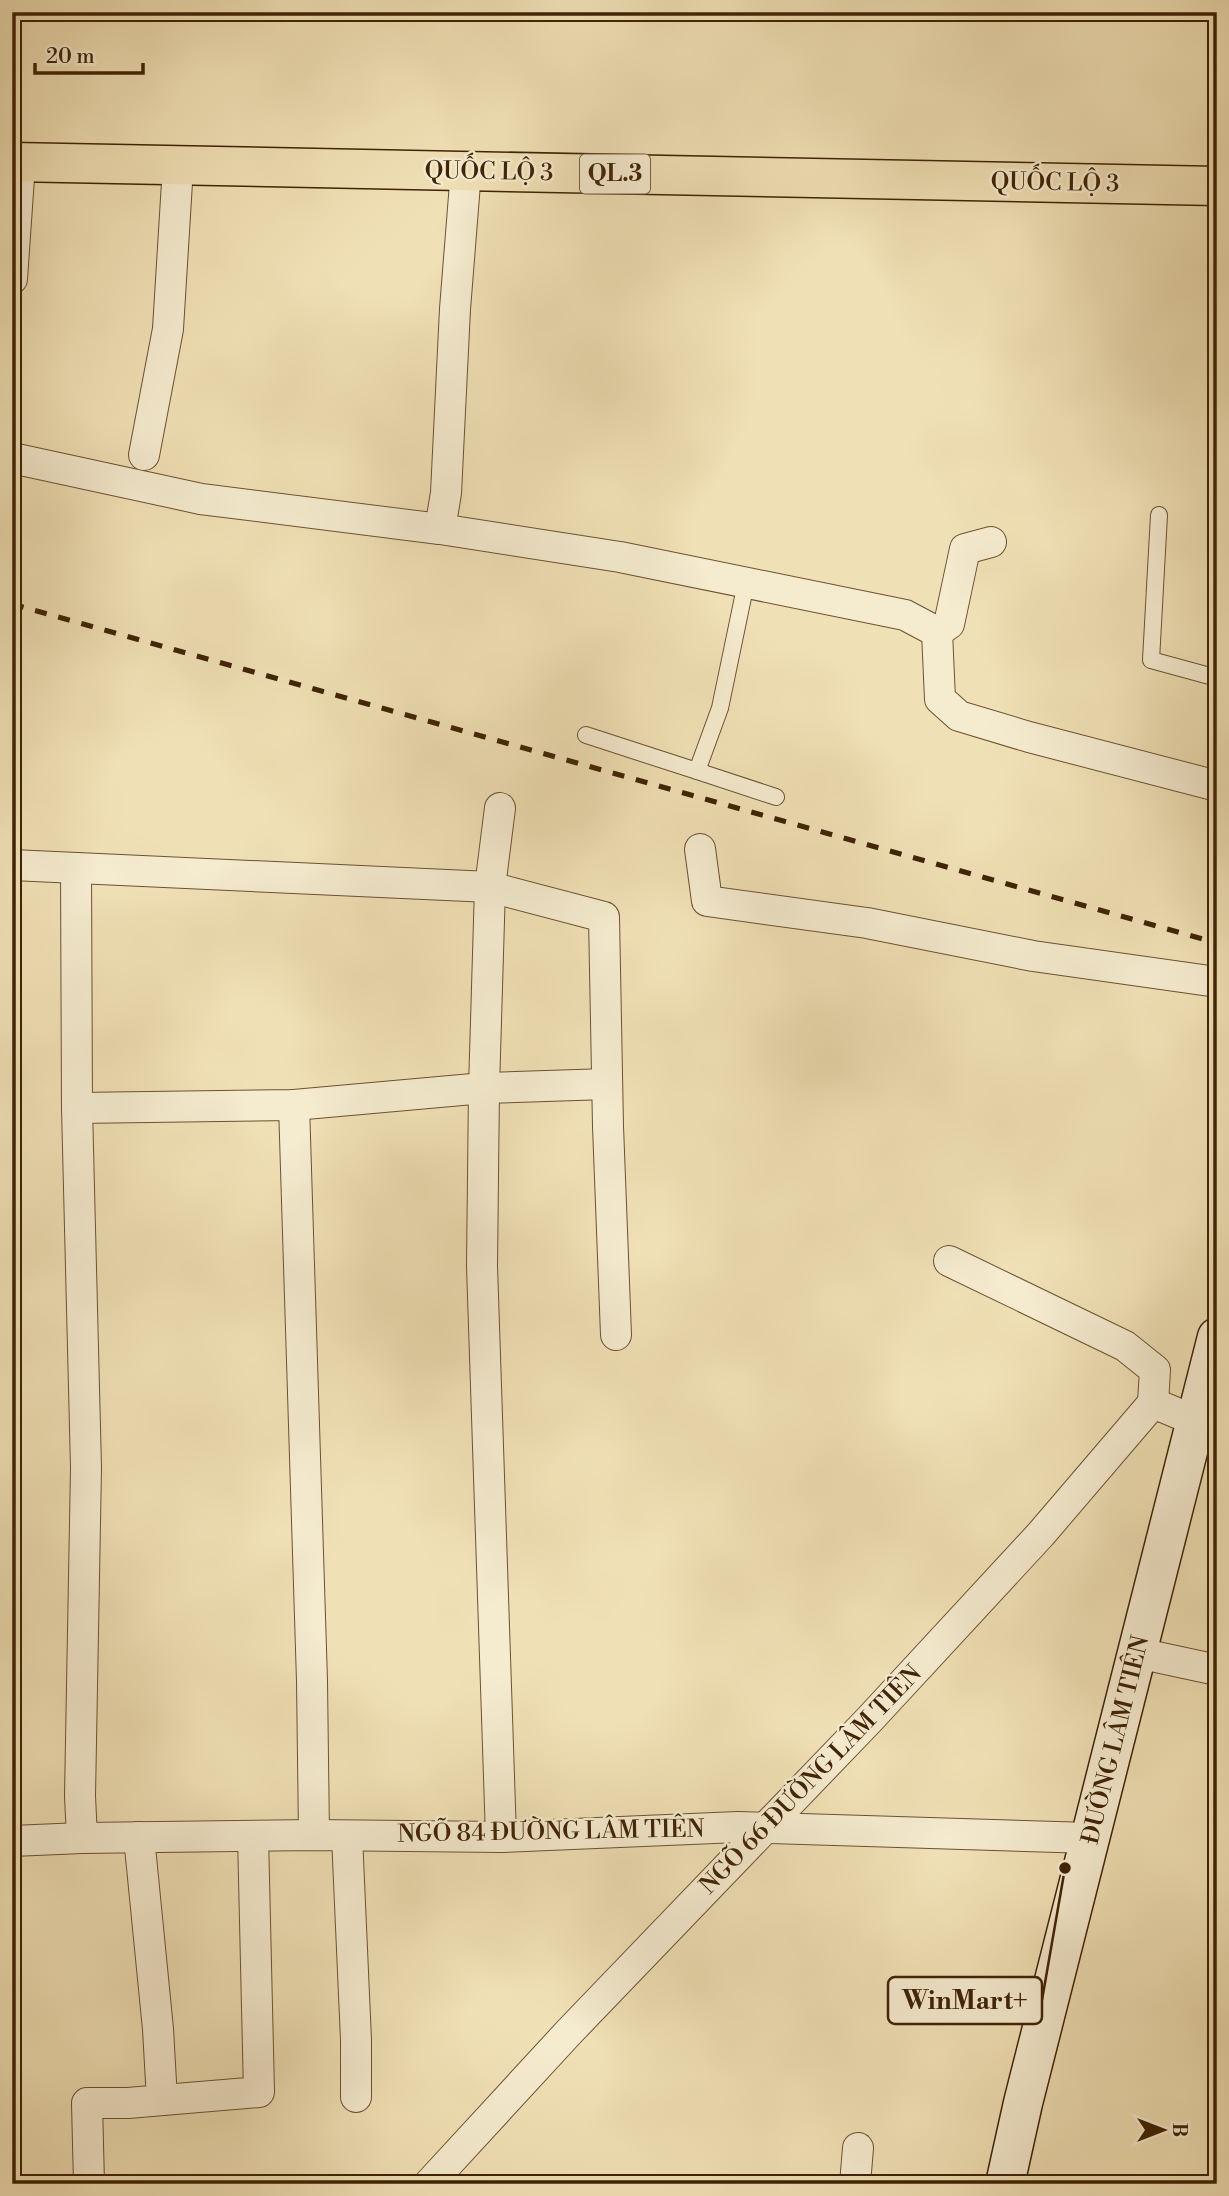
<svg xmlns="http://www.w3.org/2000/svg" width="1229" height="2196" viewBox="0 0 1229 2196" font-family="'Libre Bodoni',serif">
<rect width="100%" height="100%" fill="#f0e0b5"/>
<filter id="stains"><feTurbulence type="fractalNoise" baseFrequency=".00286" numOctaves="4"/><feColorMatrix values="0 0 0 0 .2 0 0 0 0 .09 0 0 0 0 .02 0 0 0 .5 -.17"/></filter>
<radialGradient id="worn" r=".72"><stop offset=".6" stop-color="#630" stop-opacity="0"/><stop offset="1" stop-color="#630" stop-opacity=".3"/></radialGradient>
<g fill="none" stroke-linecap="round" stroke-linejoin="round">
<defs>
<g id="lane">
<path d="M1159 515 1151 660 1217 678"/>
<path d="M586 735 697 771 720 708 746 583"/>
<path d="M697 771 776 797"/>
</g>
<g id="street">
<path d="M12 279 20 163"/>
<path d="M144 455 168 329 178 166"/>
<path d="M12 458 201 499 440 529 620 557 905 615 937 632"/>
<path d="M440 529 446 493 455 309 466 171"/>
<path d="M937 632 940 699 959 716 1029 737 1217 786"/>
<path d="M937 632 949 624 965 549 991 542"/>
<path d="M500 808 490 887 484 1088 482 1266 501 1837"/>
<path d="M700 849 707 901 867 923 1033 956 1217 982"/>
<path d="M12 865 490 887 604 917 608 1126 616 1335"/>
<path d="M76 868 77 1108 86 1468 80 1796 82 1838"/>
<path d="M294 1105 312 1681 314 1835"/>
<path d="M77 1108 294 1105 484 1088 607 1084"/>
<path d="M949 1261 1125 1346 1155 1370 1153 1403"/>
<path d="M1138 1653 1217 1670"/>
<path d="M347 1836 356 2040V2097"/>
<path d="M139 1837 158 2029 162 2100"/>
<path d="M12 1841 82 1838 314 1835 501 1837 738 1827 1090 1838"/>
<path d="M89 2184 87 2103H128L259 2092 253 1836"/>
<path d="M429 2184 569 2032 869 1720 1041 1534 1153 1403 1196 1421"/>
<path d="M855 2184 858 2148"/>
</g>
<path id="secondary" d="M1005 2184 1023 2103 1217 1337"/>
<path id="highway" d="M12 162 1217 186"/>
</defs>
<!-- lane casing -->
<use href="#lane" stroke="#6b5231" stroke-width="18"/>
<!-- street casing -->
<use href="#street" stroke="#6b5231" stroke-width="32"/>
<!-- secondary casing -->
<use href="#secondary" stroke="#3f2305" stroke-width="41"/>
<!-- highway casing -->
<use href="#highway" stroke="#3f2305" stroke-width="41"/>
<!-- lane -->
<use href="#lane" stroke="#f5ebcf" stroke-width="16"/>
<!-- street -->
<use href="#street" stroke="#f5ebcf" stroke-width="30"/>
<!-- secondary -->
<use href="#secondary" stroke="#f5ebcf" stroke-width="38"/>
<!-- highway -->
<use href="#highway" stroke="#f0e0b5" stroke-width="38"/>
<!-- rail -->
<path stroke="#3f2305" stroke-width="5" stroke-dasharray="12 12" stroke-linecap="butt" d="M12 604 1217 943"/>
</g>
<g text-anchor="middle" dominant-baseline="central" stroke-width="5" stroke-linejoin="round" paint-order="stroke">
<!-- shield labels -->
<rect fill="#f5ebcf" stroke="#765f42" stroke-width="2" x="580" y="154.5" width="70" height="39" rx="5"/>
<g font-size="23" font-weight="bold" fill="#3f2305">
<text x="615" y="174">QL.3</text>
</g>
<!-- street labels -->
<g font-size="24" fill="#3f2305" stroke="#f5ebcf">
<text transform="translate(489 172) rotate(1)">QUỐC LỘ 3</text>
<text transform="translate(1055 183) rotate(1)">QUỐC LỘ 3</text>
<text transform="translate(1116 1740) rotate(-76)">ĐƯỜNG LÂM TIÊN</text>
<text transform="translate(811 1780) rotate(-46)">NGÕ 66 ĐƯỜNG LÂM TIÊN</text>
<text transform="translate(551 1832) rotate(-1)">NGÕ 84 ĐƯỜNG LÂM TIÊN</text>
</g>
</g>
<!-- callouts -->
<path fill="none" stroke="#3f2305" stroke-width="2.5" d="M1065 1868L1042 2000"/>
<circle fill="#3f2305" stroke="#f5ebcf" stroke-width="2.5" cx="1065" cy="1868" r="7"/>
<rect fill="#f5ebcf" stroke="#3f2305" stroke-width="2.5" x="888" y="1977" width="154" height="47" rx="7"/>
<g font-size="26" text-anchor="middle" font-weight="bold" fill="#3f2305">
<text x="965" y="2009">WinMart+</text>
</g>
<!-- margin -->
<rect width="1229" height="2196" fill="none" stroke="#f0e0b5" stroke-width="42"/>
<rect x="14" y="14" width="1201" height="2168" fill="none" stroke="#3f2305" stroke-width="3.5"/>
<rect x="21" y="21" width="1187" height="2154" fill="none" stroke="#3f2305" stroke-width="2"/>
<!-- north arrow -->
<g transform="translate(1163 2130) rotate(90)" stroke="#f5ebcf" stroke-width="5" paint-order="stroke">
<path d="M0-5L12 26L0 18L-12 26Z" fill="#3f2305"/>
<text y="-10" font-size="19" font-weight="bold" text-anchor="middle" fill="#3f2305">B</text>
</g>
<!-- scale -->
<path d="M35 63v10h108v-10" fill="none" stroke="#3f2305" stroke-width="3.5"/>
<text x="46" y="63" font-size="21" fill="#3f2305" stroke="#f5ebcf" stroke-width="5" paint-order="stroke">20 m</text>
<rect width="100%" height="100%" filter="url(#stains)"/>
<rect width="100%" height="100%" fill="url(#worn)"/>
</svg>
